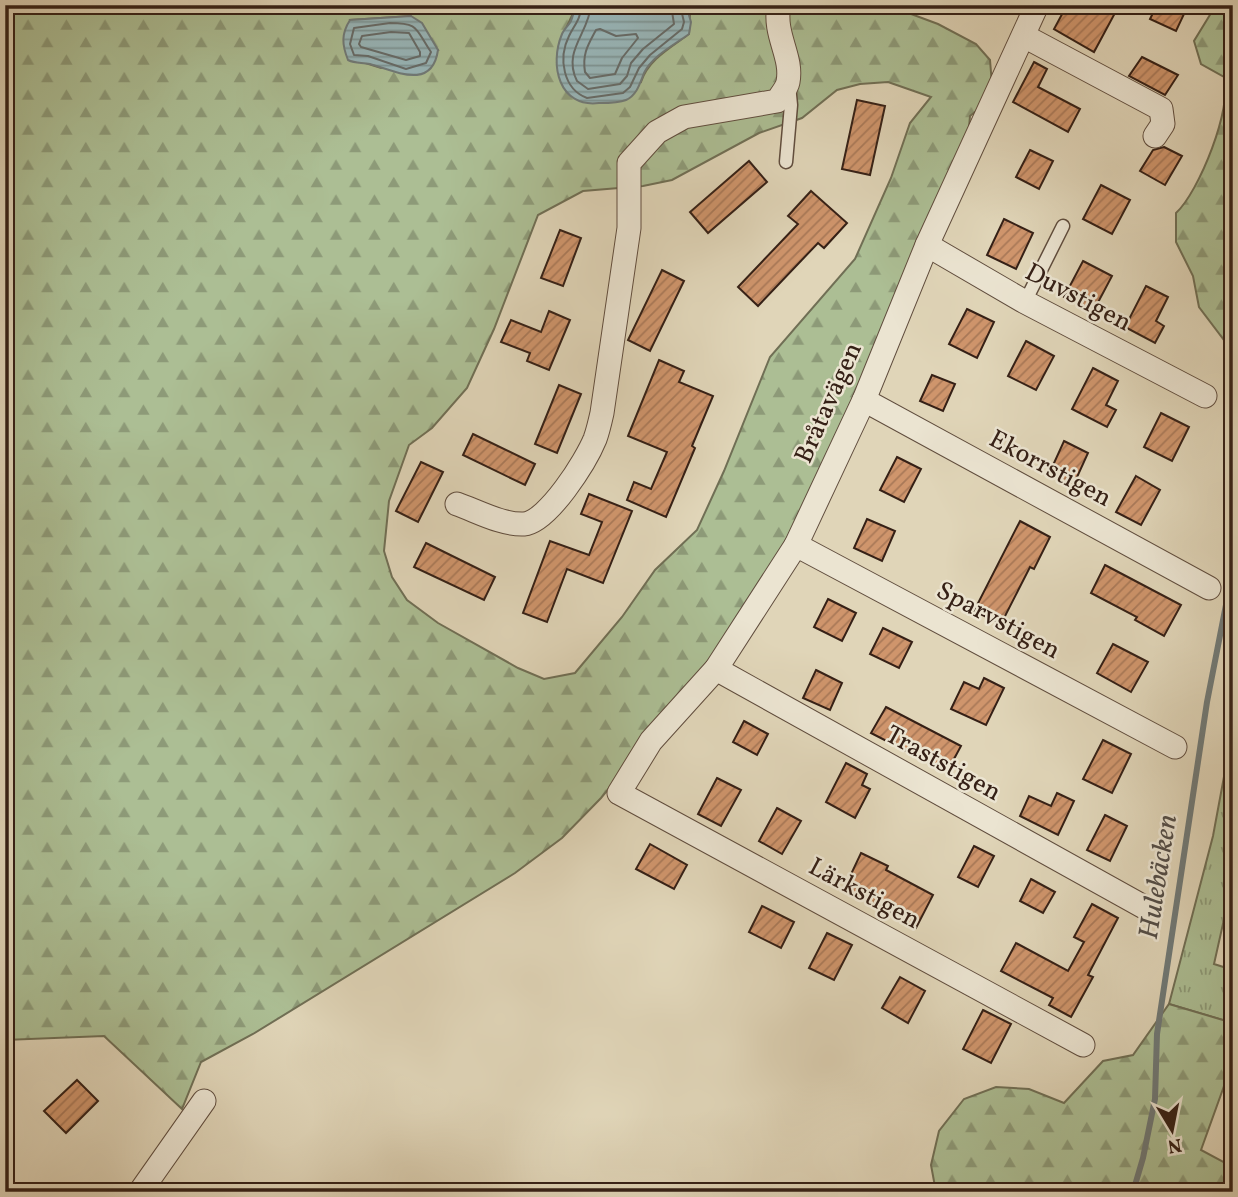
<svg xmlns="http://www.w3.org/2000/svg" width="1238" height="1197" viewBox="0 0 1238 1197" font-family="Vollkorn,serif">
<defs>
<pattern id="grass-tufts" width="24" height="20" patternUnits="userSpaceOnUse" patternTransform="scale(1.75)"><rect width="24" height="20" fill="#acbe94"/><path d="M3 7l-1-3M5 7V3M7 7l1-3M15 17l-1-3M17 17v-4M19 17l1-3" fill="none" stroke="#8d9a78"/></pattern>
<pattern id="forest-firs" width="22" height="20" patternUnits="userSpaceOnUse" patternTransform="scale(1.75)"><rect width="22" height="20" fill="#acbe94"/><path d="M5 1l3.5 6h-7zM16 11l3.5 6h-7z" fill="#8d9a78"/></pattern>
<pattern id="water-rules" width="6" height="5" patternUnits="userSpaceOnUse" patternTransform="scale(1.75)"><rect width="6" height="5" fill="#98b6b9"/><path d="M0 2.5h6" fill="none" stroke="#7d9495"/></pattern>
<pattern id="building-hatch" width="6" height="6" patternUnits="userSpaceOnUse" patternTransform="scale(1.75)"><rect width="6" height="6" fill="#cf956c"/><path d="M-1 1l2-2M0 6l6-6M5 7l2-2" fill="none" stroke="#a97958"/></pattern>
</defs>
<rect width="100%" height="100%" fill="#e0d5b8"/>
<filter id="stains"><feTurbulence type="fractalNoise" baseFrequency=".00286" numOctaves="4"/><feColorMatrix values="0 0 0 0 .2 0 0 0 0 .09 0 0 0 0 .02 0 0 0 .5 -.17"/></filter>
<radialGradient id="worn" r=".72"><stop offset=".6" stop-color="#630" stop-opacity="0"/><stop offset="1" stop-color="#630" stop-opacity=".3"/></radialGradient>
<!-- grass -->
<path fill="url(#grass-tufts)" stroke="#706f55" stroke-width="2" d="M1233 728V879L1214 964 1233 970V1023L1169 1004 1213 836Z"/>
<!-- forest -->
<g fill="url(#forest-firs)" stroke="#706f55" stroke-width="2" fill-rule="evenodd">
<path d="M5 5H577C567 26 560 39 557 62L641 82C648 60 670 48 689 34L690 14 686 5H887L938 24 976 44 990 60 992 85 986 103 970 116 968 139 934 224 788 537 716 657 601 798 562 838 515 873 253 1034 201 1062 182 1109 104 1036 5 1040ZM411 16 438 50 381 68 365 63 350 20ZM888 82 931 97 910 123 891 178 855 259 770 357 724 471 697 530 655 570 622 617 575 673 544 679 518 668 438 623 407 600 392 577 384 551 389 501 409 445 432 428 467 388 494 329 538 215 583 191 643 186 672 180 759 133 802 118 837 90 860 84Z"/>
<path d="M1216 5H1233V352L1199 307 1193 276 1176 242V213C1199 192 1233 107 1224 77L1201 64 1194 41Z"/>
<path d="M1169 1004 1233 1023V1061L1201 1150 1233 1167V1192H936L931 1165 939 1131 964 1099 996 1087 1029 1089 1064 1103 1103 1061 1133 1055Z"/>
</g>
<!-- water -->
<g fill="url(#water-rules)" stroke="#707a78" stroke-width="2">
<path d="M577 5H610L620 10 640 5H686L691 22 689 34C674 45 652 56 644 73 640 83 637 95 626 100 619 103 607 103 599 103 559 108 549 65 562 34 564 29 569 25 571 21 573 16 574 10 577 5Z"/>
<path d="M411 16 422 23 438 50C432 91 395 71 370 64 362 62 356 64 348 60 342 45 341 34 350 20Z"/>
</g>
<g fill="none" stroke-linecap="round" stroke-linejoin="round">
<!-- shore -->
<g stroke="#666b68" stroke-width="2">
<path d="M582 5C580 20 575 24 569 36 558 58 563 89 587 98L623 93 630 87 639 68 650 55 682 29 684 22 680 5"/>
<path d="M591 5C589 33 562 51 577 81L588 89 620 84 627 76 631 63 643 49 674 24 671 5"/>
<path d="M390 23C420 23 415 29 431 52L426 63 406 69 368 56 354 55 350 44 354 28Z"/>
<path d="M600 29 616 36 636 34 638 38 622 58 615 74 590 78 585 72C582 54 588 45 596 30Z"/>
<path d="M391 32 409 33 420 52V56L406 60 361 47 359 44 362 36Z"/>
</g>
<!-- stream -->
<path stroke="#707a78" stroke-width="6" d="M1133 1192 1143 1158 1155 1099 1157 1034 1207 702 1233 569"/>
</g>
<!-- building -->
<g fill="url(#building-hatch)" stroke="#352016" stroke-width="2">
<path d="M1067 5H1099L1115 13 1094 52 1054 29Z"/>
<path d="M1157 5H1167L1184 14 1176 31 1150 19Z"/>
<path d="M1142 57 1178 75 1165 95 1129 76Z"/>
<path d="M1034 62 1047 69 1038 87 1080 109 1068 132 1013 102Z"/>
<path d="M857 100 885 106 870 175 842 169Z"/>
<path d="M1164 147 1182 156 1165 185 1140 171 1153 150Z"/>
<path d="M1030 150 1053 161 1039 189 1016 177Z"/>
<path d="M749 161 767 182 708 233 690 212Z"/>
<path d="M1101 185 1130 200 1112 234 1083 219Z"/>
<path d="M811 191 847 223 824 248 818 243 758 306 738 287 798 224 788 216Z"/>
<path d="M1004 219 1033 233 1016 269 987 255Z"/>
<path d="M560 230 581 238 563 286 541 278Z"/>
<path d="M1083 261 1112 276 1093 312 1064 297Z"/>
<path d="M662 270 684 281 650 351 628 340Z"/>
<path d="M1146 286 1168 297 1156 321 1164 326 1155 343 1125 327Z"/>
<path d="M967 309 994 322 977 358 949 344Z"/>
<path d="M549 311 570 320 549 370 527 361 530 353 501 342 511 320 541 332Z"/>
<path d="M1026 341 1054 356 1036 390 1008 376Z"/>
<path d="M659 360 684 371 679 382 713 396 692 446 695 448 666 517 627 500 634 482 651 489 667 452 628 436Z"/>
<path d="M1093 368 1118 381 1106 405 1116 410 1107 427 1072 409Z"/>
<path d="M932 375 955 384 943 411 920 401Z"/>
<path d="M559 385 581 394 557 453 535 444Z"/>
<path d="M1161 413 1189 427 1172 461 1144 447Z"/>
<path d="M473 434 535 464 525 485 463 455Z"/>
<path d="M1064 441 1088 453 1073 486 1049 474Z"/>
<path d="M897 457 921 469 904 502 880 490Z"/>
<path d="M421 462 443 472 418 522 396 511Z"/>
<path d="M1136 476 1160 490 1141 525 1116 512Z"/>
<path d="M589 494 632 511 603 583 567 569 547 622 523 613 550 541 589 555 602 522 581 514Z"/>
<path d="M867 519 895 531 882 561 854 548Z"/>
<path d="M1020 521 1050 537 1034 569 1030 567 1001 624 974 611Z"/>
<path d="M426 543 495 577 484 600 414 567Z"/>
<path d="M1105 565 1181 605 1164 636 1135 620 1137 617 1091 593Z"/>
<path d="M828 599 856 613 842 641 814 627Z"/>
<path d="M883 628 912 642 899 668 870 654Z"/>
<path d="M1113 644 1148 662 1131 692 1097 673Z"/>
<path d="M816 670 842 683 830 710 803 698Z"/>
<path d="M984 678 1004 688 986 725 951 709 964 682 979 689Z"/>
<path d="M886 707 961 746 947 772 871 733Z"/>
<path d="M744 721 768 734 757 755 733 742Z"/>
<path d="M1103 740 1131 754 1112 793 1083 779Z"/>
<path d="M846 763 867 774 862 785 870 789 855 818 826 802Z"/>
<path d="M717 778 741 790 721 826 698 814Z"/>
<path d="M1057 793 1074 801 1058 835 1020 816 1029 796 1051 806Z"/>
<path d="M777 808 801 821 782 854 759 841Z"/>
<path d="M1105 815 1127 826 1110 861 1087 850Z"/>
<path d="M650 844 687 865 674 889 636 869Z"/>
<path d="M974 846 994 856 978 887 958 877Z"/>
<path d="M861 853 888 866 886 870 933 895 916 928 893 916 894 914 844 889Z"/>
<path d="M1031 879 1055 892 1043 913 1020 901Z"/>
<path d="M1092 904 1118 918 1088 975 1093 977 1071 1017 1049 1005 1053 998 1001 971 1016 943 1068 971 1084 942 1074 937Z"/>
<path d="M762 906 794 922 781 948 749 932Z"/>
<path d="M827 933 852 945 834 980 809 968Z"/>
<path d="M900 977 925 991 908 1023 882 1008Z"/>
<path d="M983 1010 1011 1024 991 1063 963 1049Z"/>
<path d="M77 1080 98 1101 66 1133 44 1111Z"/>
</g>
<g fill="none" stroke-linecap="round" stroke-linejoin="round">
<defs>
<g id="lane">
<path d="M786 162 791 105 789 85"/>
<path d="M1025 302 1063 226"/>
</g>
<g id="street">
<path d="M1037 5 927 245 864 400 796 545 716 669 651 741 619 793 1083 1045"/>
<path d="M1024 36 1161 109 1163 124 1155 136"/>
<path d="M927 245 1025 302 1205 396"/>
<path d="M864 400 1209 588"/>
<path d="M457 504C477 511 502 525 524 524 548 522 586 461 595 439 598 431 600 422 602 413L629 228V163L657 132 684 117 777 101C781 95 787 88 788 82 793 56 773 35 779 5"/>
<path d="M796 545 1175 747"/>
<path d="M716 669 1144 907"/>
<path d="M140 1192 204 1101"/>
</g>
</defs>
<!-- lane casing -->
<use href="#lane" stroke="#604d3e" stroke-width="15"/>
<!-- street casing -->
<use href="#street" stroke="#604d3e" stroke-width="25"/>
<!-- lane -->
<use href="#lane" stroke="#ebe4d1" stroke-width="12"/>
<!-- street -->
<use href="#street" stroke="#ebe4d1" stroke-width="23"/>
</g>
<g text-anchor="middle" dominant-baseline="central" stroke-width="5" stroke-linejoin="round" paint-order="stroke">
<!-- street labels -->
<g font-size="26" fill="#352016" stroke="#ebe4d1">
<text transform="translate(1078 298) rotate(28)">Duvstigen</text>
<text transform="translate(829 403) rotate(-66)">Bråtavägen</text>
<text transform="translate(1050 469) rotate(28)">Ekorrstigen</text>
<text transform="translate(998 621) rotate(28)">Sparvstigen</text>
<text transform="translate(943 764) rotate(29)">Traststigen</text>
<text transform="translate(864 894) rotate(28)">Lärkstigen</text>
</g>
<!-- water labels -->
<g font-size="28" font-style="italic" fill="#534d47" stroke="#ebe4d1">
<text transform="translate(1159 877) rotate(-81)">Hulebäcken</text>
</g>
</g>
<!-- margin -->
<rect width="1238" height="1197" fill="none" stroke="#e0d5b8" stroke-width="28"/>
<rect x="7" y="7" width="1224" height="1183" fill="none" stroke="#352016" stroke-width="3.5"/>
<rect x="14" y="14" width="1210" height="1169" fill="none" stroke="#352016" stroke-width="2"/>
<!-- north arrow -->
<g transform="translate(1172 1130) rotate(170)" stroke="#ebe4d1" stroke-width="5" paint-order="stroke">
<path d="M0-5L12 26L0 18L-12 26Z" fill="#352016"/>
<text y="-10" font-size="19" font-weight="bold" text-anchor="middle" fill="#352016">N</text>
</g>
<rect width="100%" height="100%" filter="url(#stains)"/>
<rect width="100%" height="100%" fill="url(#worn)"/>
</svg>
